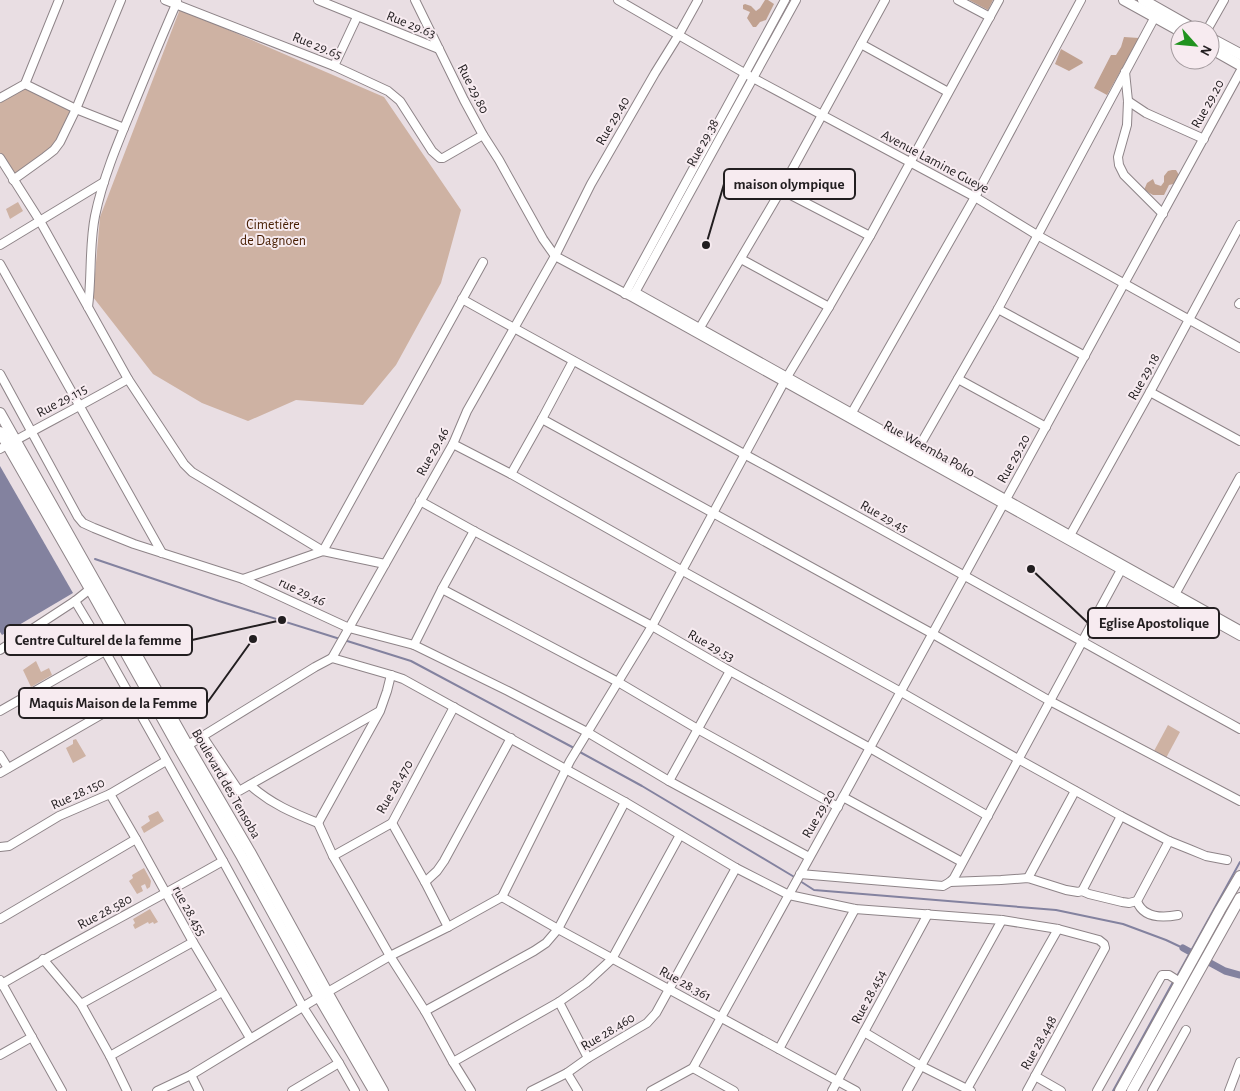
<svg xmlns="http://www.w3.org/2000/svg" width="1240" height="1091" viewBox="0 0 1240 1091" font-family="'Alegreya Sans',sans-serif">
<rect width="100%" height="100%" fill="#e9dee3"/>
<!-- green -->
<g fill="#ceb2a3">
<path d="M180 9 384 97 461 210 441 283 396 365 363 405 296 400 248 421 202 403 153 374 93 297 100 217Z"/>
<path d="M26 86 73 111 56 145 14 178 0 153V101Z"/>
<path d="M18 202 23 211 10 219 6 209Z"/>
<path d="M36 661 41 672 49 668 52 675 31 687 23 670Z"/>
<path d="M1168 725 1180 732 1166 758 1154 751Z"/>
<path d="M76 739 86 756 73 763 66 748 73 744V740Z"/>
<path d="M158 811 164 821 144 833 141 827 150 821 148 816Z"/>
<path d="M144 868 151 881 150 887 147 889 145 884 141 886 143 891 137 894 129 881 133 878 132 875Z"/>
<path d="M150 909 158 922 154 924 153 922 149 924 148 922 135 929 133 925 135 923 133 919Z"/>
</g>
<!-- forest -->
<g fill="#c0a190">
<path d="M765 0H768L774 4 766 20 760 22 756 27H753L747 18 750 12 743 9V5L745 4 751 6 756 11 760 8Z"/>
<path d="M969 0H993L988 10Z"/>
<path d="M1124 37 1139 38 1107 95 1094 88 1111 55H1116L1121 47Z"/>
<path d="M1061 49 1082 61 1083 63 1069 71 1055 64Z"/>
<path d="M1172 170H1176L1179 175 1177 183 1169 185 1164 195H1153L1144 190 1147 183 1153 179 1155 184 1161 186 1164 182V176L1168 171Z"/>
</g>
<!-- water -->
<path fill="#83829f" d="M0 466 73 593 2 635 0 632Z"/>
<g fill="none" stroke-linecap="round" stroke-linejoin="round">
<!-- stream -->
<g stroke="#83829f" stroke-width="2">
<path d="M95 559 219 601 340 639"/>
<path d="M344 640 411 661 574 748"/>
<path d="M578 751 642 786 796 878"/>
<path d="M800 881 814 890 1056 910 1123 924 1166 940 1183 948"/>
<path d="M1176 978 1240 862"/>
<path d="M1113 1091 1173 982"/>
</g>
<!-- canal -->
<path stroke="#83829f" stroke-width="7" d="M1183 948 1225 971 1240 975"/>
<defs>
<g id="minor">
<path d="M165 0 334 66 388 91 400 101 432 151 440 158H443L483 135"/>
<path d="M318 0 439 49"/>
<path d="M415 0 464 100 483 135 499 160 543 239 555 256 632 297 1240 636"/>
<path d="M618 0 753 78 975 197 1037 235 1240 348"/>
<path d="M958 0 990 17"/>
<path d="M1207 30 1224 0"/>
<path d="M861 44 948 92"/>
<path d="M334 66 357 17"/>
<path d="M1125 72 1128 101 1127 125 1118 157 1119 165 1124 175 1163 214"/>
<path d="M25 84 76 109 124 128"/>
<path d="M0 98 25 84 59 0"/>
<path d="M1128 101 1146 113 1204 139"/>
<path d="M0 158 40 221 128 379 184 464 192 472 323 551 483 262"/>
<path d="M13 180 45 157 54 150 60 142 76 109 121 0"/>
<path d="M781 190 870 236"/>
<path d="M0 245 104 182"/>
<path d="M741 259 829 307"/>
<path d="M0 264 162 553"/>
<path d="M635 292 1240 630"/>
<path d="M625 294 785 0"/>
<path d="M633 296 796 0"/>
<path d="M462 299C556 352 650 402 744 454 910 544 1074 638 1240 729"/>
<path d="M1239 304 1240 303"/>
<path d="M88 307C92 276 89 246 95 216 103 177 119 140 134 104 148 70 162 36 177 2"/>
<path d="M998 309 1085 356"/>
<path d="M698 331 781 190 885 0"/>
<path d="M0 374 78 517 83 523 94 528 134 544 243 579 349 628 414 645 508 691 587 732 669 781 809 857"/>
<path d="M958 379 1046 427"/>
<path d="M1150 392 1240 441"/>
<path d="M850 416 975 197 1081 0"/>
<path d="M542 419 933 634 1050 701 1240 801"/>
<path d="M453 444 511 474 681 570 901 692 1018 759 1121 816 1169 841 1189 849 1206 856 1227 860"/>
<path d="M0 449C43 425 86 403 128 379"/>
<path d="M916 452 998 309 1157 13"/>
<path d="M511 474 542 419 573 361"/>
<path d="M420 501 474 531 652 626 730 671 870 748 988 816"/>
<path d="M1068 539 1150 392 1240 225"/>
<path d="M243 579 323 551 385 564"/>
<path d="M442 589 618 682 701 731 838 807"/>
<path d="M1173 598 1240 477"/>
<path d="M75 601 105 651 223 861 303 1007 339 1063 355 1091"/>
<path d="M414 645 442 589 474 531"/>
<path d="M0 650 75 601 90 589"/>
<path d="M332 658 453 444 467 411 555 256 591 184 655 73 678 36 698 0"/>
<path d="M0 711 105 651"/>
<path d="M203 737 239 791 378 712"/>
<path d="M185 747 315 667 332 658 391 675 403 679 625 802 736 868 789 895 855 909 1002 920 1058 929 1099 940 1104 944 1105 948 1027 1091"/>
<path d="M0 755 8 768"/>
<path d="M0 773 130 698"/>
<path d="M669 781 730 671"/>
<path d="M250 785C271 804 293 813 318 823L380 711 387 691 391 675"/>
<path d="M110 794 136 839 193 942 250 1038"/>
<path d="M843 797 962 862"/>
<path d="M318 823 333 856 390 956 425 1011 453 1062 471 1091"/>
<path d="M392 823 425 882 448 927"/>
<path d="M1169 841 1137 901C1143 918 1162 918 1178 915"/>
<path d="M0 847 9 846 59 816 110 794 166 761"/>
<path d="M333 856 392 823 454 707"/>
<path d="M800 874 943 886 950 882 954 878 1121 570"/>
<path d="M1028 878 1075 791"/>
<path d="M425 882 437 871 444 861 511 738"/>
<path d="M950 882 1001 880 1028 878 1066 890 1078 892 1082 891 1089 894 1122 902 1129 903 1137 901"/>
<path d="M1082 891 1121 816"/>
<path d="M502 897 558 929 856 1091"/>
<path d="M0 919 136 839"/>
<path d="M43 959 81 1004 110 1056 127 1091"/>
<path d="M0 980 62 1091"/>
<path d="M0 985C73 942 149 903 223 861"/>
<path d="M559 1002 588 1058"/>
<path d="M81 1004 193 942"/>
<path d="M425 1011 534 951 546 943 558 929 625 802"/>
<path d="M864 1032 921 1066 971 1091"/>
<path d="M779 1049 855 909"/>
<path d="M0 1055 32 1037"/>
<path d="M110 1056 222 992"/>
<path d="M453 1062 559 1002 586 983 612 959 680 835"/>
<path d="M693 1068 734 1091"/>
<path d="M567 1073 578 1091"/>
<path d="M191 1075 199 1091"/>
<path d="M1035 1076 1061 1091"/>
<path d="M967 1089 1058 929"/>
<path d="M157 1091 191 1075 319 997 390 956 448 927 502 897 570 761 652 626 784 382 829 307 870 236 999 0"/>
<path d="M292 1091 339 1063"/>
<path d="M531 1091 567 1073 588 1058 647 1023 656 1013 736 868"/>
<path d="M651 1091 693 1068 843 797 1240 72"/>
<path d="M832 1091 928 914"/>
<path d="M907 1091 1002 920"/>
<path d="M1097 1091 1162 975H1169L1180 982"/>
<path d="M1152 1091 1186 1030"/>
<path d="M1229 1091 1240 1062"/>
</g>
<g id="major">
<path d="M1124 0 1180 31"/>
<path d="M1143 0 1196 30"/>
<path d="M1210 38 1240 54"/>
<path d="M1210 48 1240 65"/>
<path d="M0 413 188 746 250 852 327 992 383 1091"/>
<path d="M0 432 90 589 180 750 242 857 319 997 374 1091"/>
<path d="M1120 1091 1220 910 1240 876"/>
<path d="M1132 1091 1240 898"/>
</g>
</defs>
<!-- minor casing -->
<use href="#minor" stroke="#8e8488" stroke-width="10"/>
<!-- major casing -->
<use href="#major" stroke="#8e8488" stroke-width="12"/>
<!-- minor -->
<use href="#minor" stroke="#fff" stroke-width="8"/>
<!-- major -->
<use href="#major" stroke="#fff" stroke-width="10"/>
</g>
<g text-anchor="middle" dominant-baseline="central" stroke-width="4" stroke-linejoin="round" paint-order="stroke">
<!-- street labels -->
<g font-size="14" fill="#221e20" stroke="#f7ebf0">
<text transform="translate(411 25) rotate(22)">Rue 29.63</text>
<text transform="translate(317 46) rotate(22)">Rue 29.65</text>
<text transform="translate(473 89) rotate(63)">Rue 29.80</text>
<text transform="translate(1208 104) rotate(-61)">Rue 29.20</text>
<text transform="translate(613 121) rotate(-60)">Rue 29.40</text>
<text transform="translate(703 143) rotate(-61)">Rue 29.38</text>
<text transform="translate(935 162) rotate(28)">Avenue Lamine Gueye</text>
<text transform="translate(1144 377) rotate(-61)">Rue 29.18</text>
<text transform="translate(62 401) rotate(-28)">Rue 29.115</text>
<text transform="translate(929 449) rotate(29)">Rue Weemba Poko</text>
<text transform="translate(433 452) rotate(-61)">Rue 29.46</text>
<text transform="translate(1014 459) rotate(-61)">Rue 29.20</text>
<text transform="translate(884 517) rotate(29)">Rue 29.45</text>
<text transform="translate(302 592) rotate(25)">rue 29.46</text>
<text transform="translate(711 646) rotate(30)">Rue 29.53</text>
<text transform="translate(226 784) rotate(60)">Boulevard des Tensoba</text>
<text transform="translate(395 787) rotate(-60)">Rue 28.470</text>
<text transform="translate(78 794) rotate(-25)">Rue 28.150</text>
<text transform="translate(819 814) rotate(-60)">Rue 29.20</text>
<text transform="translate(189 911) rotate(61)">rue 28.455</text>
<text transform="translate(105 912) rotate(-28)">Rue 28.580</text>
<text transform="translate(685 984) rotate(29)">Rue 28.361</text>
<text transform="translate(869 997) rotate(-62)">Rue 28.454</text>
<text transform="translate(608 1032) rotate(-31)">Rue 28.460</text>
<text transform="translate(1039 1043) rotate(-61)">Rue 28.448</text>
</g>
<!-- park labels -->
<g font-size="14" fill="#461d01" stroke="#f7ebf0">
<text x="273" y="225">Cimetière<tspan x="273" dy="16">de Dagnoen</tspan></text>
</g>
</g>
<!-- callouts -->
<path fill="none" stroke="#221e20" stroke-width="2" d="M706 245L724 184M1031 569L1088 623M282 620L192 640M253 639L207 703"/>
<g fill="#221e20" stroke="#f7ebf0" stroke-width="2">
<circle cx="706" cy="245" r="5"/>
<circle cx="1031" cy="569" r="5"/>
<circle cx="282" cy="620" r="5"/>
<circle cx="253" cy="639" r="5"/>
</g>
<g fill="#f7ebf0" stroke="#221e20" stroke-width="2">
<rect x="724" y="169" width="131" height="30" rx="5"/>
<rect x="1088" y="608" width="131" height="30" rx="5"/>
<rect x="5" y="625" width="187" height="30" rx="5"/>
<rect x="19" y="688" width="188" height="30" rx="5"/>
</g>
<g font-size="15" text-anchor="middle" font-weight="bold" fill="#221e20">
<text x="789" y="189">maison olympique</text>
<text x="1154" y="628">Eglise Apostolique</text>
<text x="98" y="645">Centre Culturel de la femme</text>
<text x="113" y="708">Maquis Maison de la Femme</text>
</g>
<!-- north arrow -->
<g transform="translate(1195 45) rotate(117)"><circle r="24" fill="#f7ebf0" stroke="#a2999d"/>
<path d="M0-4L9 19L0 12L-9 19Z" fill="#20931f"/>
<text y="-8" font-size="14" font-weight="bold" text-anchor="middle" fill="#221e20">N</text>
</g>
</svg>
